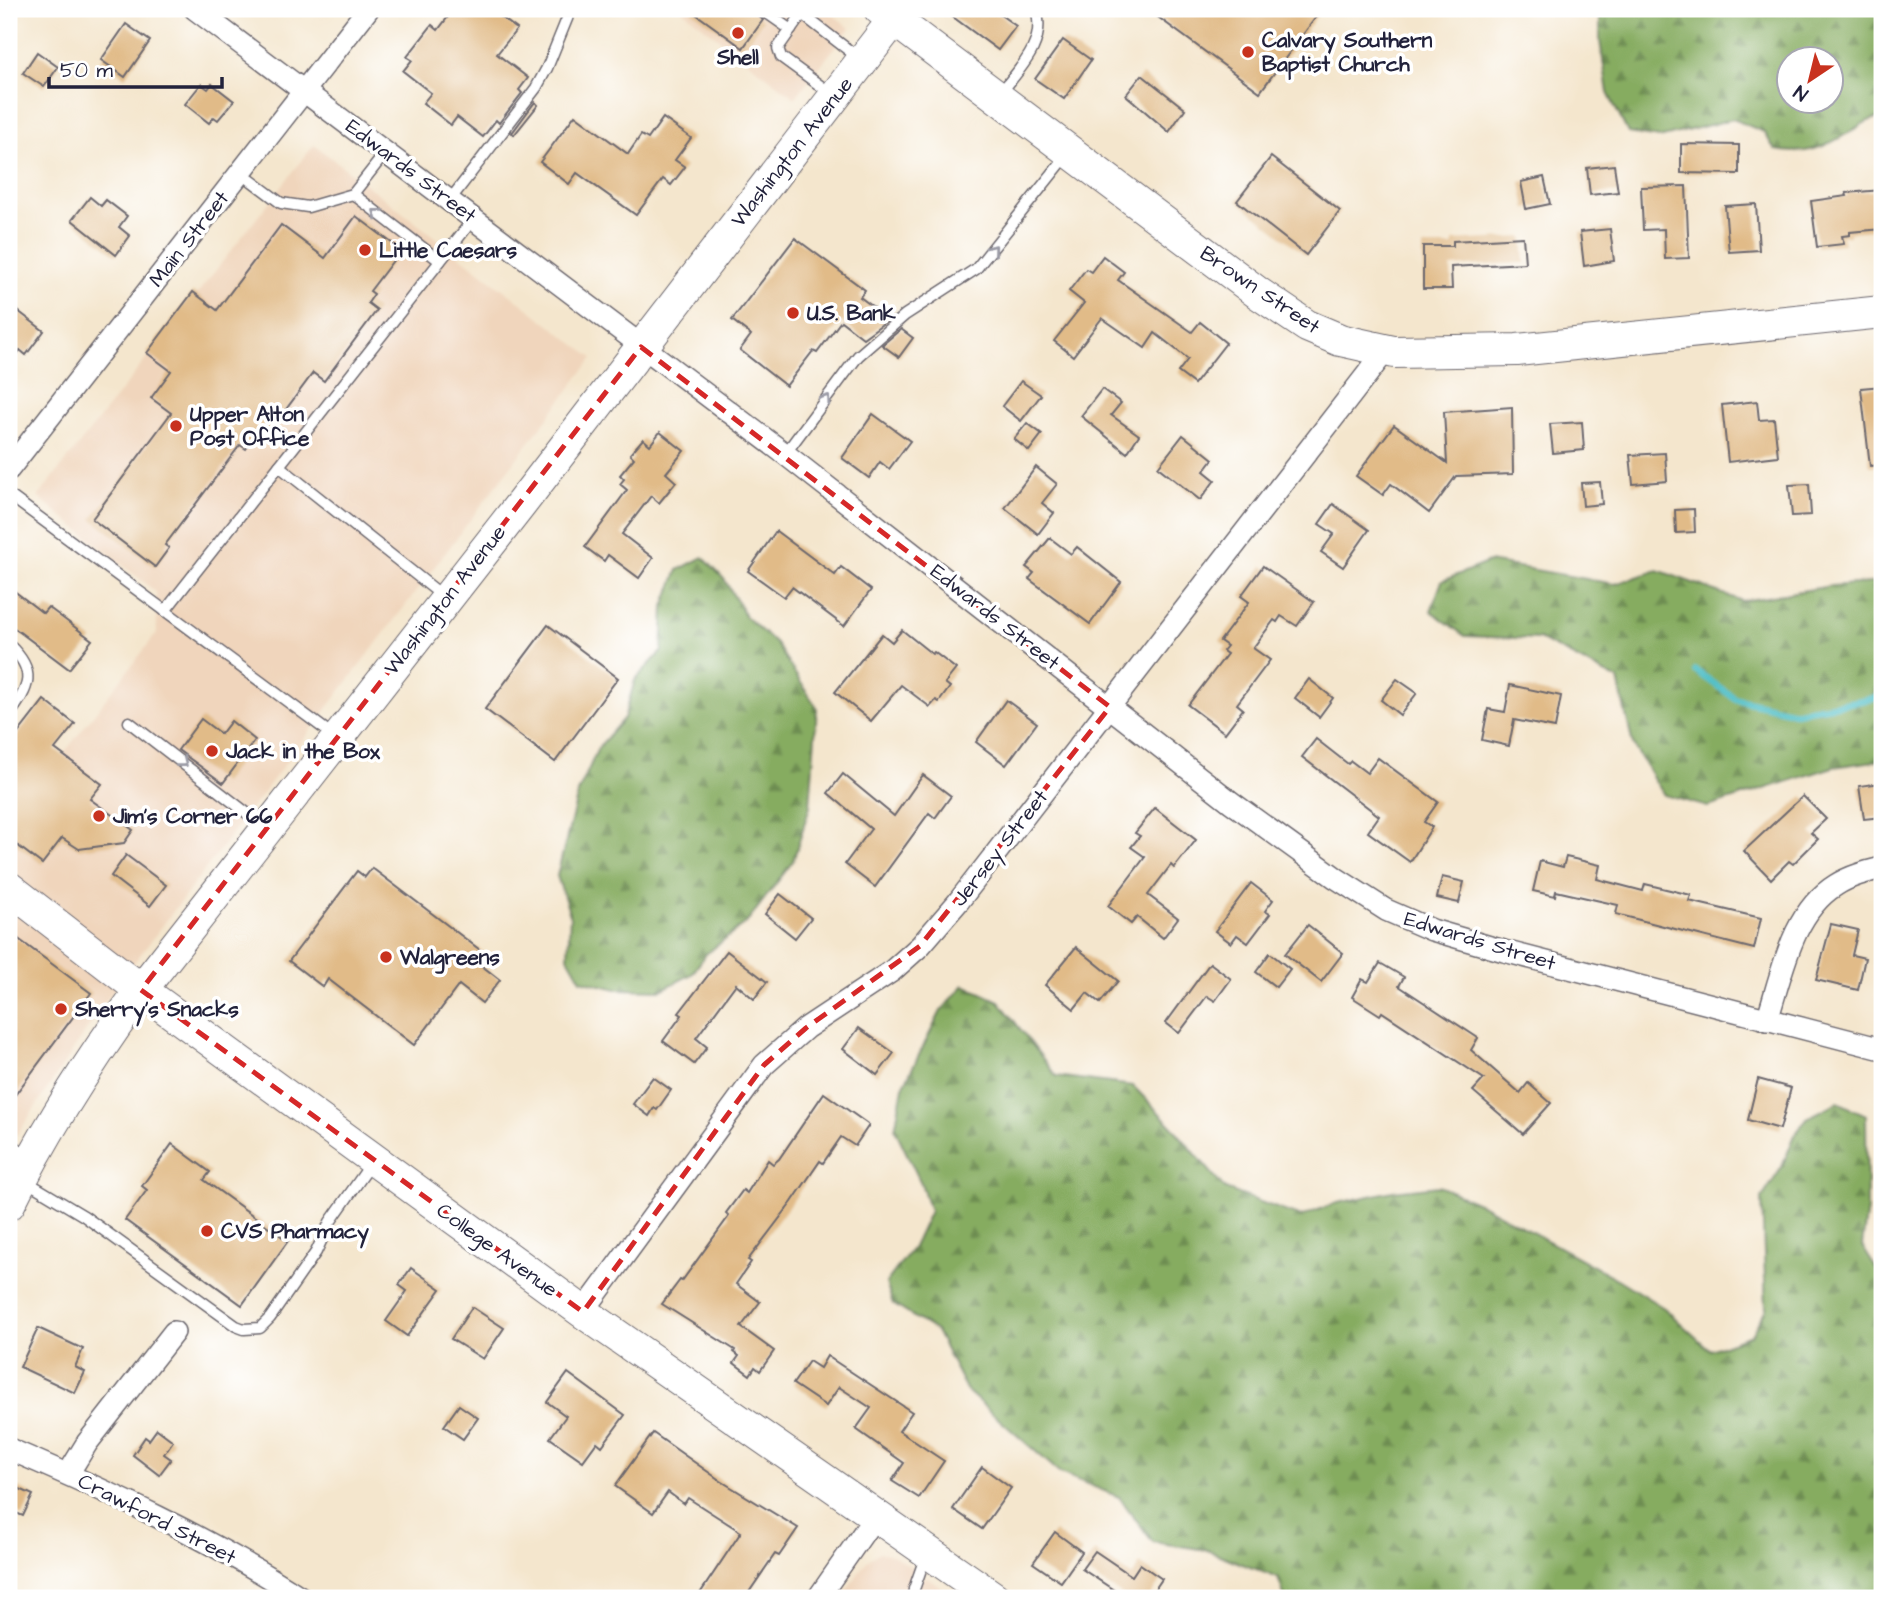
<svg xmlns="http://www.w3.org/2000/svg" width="1891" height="1607" viewBox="0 0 1891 1607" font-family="'Architects Daughter',sans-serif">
<defs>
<pattern id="forest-firs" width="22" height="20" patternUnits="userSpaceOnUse" patternTransform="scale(1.75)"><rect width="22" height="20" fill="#86ac61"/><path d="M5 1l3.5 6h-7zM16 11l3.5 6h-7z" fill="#6d8c51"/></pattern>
</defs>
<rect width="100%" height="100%" fill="#fff"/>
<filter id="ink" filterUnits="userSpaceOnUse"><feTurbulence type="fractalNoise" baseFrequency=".0143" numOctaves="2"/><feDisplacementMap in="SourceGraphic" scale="14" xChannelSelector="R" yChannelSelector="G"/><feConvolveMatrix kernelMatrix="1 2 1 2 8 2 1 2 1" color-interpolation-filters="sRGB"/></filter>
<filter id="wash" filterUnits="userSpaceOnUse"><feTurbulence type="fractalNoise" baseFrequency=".00686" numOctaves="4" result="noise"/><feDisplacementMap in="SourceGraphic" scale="28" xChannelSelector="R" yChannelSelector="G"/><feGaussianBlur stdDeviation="1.57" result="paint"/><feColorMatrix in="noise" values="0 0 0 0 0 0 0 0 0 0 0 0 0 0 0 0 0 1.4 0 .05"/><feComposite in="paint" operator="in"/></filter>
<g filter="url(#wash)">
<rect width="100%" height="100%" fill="#f4e6cd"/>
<!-- built -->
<g fill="#f0d5bc">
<path d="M681 9H826L850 28 795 98Z"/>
<path d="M314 145 593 358 109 996 17 1135 9 1128V824L157 633 156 592 38 497Z"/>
<path d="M879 1552 895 1556 956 1598H841L867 1561Z"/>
</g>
<!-- forest -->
<g fill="url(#forest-firs)" stroke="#54674e" stroke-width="2" fill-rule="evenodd">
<path d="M1600 9H1882V118C1870 118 1863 124 1853 130 1826 147 1807 156 1775 150L1764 132 1733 119 1659 138 1628 133 1608 93 1600 41ZM1790 60H1832V102H1790Z"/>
<path d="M703 557 724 579 746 617 776 644 817 708 810 806 793 861 747 922 706 954 692 974 661 990 616 989 581 980 568 957 570 915 557 876 578 793 598 748 624 718 635 680 662 651 664 606 678 570Z"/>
<path d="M1489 562 1615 584 1658 570 1742 601 1831 586 1882 582V760L1833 767 1708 807 1664 795 1633 745 1618 680 1539 639 1465 636 1431 611 1442 581Z"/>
<path d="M964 985 999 1001 1056 1076 1133 1086 1171 1125 1225 1189 1301 1217 1333 1204 1393 1191 1439 1186 1485 1206 1619 1280 1664 1308 1710 1350 1751 1335 1766 1309 1762 1198 1782 1167 1795 1135 1807 1118 1838 1102 1866 1115 1867 1209 1862 1246 1882 1278V1598H1285L1278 1578 1207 1550 1153 1542 1119 1497 1060 1473 967 1391 936 1331 893 1304 886 1283 913 1247 930 1211 921 1183 895 1129 903 1087 941 1011Z"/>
</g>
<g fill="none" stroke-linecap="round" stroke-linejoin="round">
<!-- stream -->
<path stroke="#51bfc7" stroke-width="7" d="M1696 671 1736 699 1794 712 1882 697"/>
</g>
<g id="blocks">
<!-- building -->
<g fill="#e1bb88">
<path d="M454 9H490L517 29 497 54 528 78 519 90 522 93 499 123 496 120 483 137 457 117 451 125 423 103 431 93 403 71 412 60 407 57 432 25 438 30Z"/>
<path d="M689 9H750L763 20 743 48Z"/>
<path d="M942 9H992L1016 26 998 50Z"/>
<path d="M1147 9H1322L1260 92Z"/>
<path d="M126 24 150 41 125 77 101 60Z"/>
<path d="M1063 40 1091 60 1064 99 1035 79Z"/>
<path d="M37 52 58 67 44 87 23 73Z"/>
<path d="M1142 75 1185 109 1169 132 1126 95Z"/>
<path d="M201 84 208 89 212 84 234 101 218 120 214 117 209 123 185 104Z"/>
<path d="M535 102 538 105 514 135 512 133Z"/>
<path d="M575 115 628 154 641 135 648 139 663 118 691 138 675 160 685 167 671 185 663 179 636 215 577 173 569 184 540 162Z"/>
<path d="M1681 144 1739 145V174L1681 173Z"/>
<path d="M1271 157 1340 211 1306 255 1237 201Z"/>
<path d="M1614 165 1618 192 1590 195 1587 168Z"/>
<path d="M1544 177 1550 204 1526 209 1521 182Z"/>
<path d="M1686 186 1689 258 1665 259 1664 229 1643 230 1641 187Z"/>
<path d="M1882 190V229L1850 232V235L1842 236 1844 244 1817 247 1811 201 1847 196 1846 193Z"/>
<path d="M90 197 101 206 106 200 127 216 119 227 130 236 116 255 72 220Z"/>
<path d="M1756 204 1759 250 1729 252 1725 206Z"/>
<path d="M356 216 401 250 370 291 374 294 368 303 377 310 324 381 313 373 264 439 257 434 246 449 240 445 165 545 169 548 155 567 92 519 171 413 151 398 171 371 147 353 193 292 217 310 281 225 325 258Z"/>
<path d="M1610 229 1614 261 1584 266 1580 232Z"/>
<path d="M1523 237 1525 263 1451 267 1452 289H1423V246H1453V241Z"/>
<path d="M795 238 865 290 860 297 889 319 863 338 841 321 817 353 813 351 786 386 740 350 751 335 732 320Z"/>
<path d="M1103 256 1124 272 1118 280 1192 332 1200 322 1226 343 1194 384 1178 372 1188 359 1155 333 1145 348 1102 318 1073 356 1054 341 1084 303 1069 291 1086 269 1091 272Z"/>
<path d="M9 304 44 331 26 355 20 350 9 365Z"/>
<path d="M901 329 913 338 899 357 882 345Z"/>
<path d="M1021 381 1041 395 1021 421 1002 406Z"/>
<path d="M1882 386V465L1870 466 1861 388Z"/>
<path d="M1102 389 1121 403 1111 415 1139 435 1127 453 1081 416Z"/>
<path d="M1757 401 1759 420 1774 419 1778 456 1728 462 1722 405Z"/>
<path d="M1512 407 1513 474 1456 476 1429 513 1391 484 1383 495 1356 476 1394 425 1447 463 1444 412Z"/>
<path d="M873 414 910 441 889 469 880 462 869 478 842 458Z"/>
<path d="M1582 422 1584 450 1553 453 1550 424Z"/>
<path d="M1027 423 1042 434 1029 451 1014 439Z"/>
<path d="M660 432 684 451 666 473 676 482 659 503 651 496 622 534 653 558 639 578 608 555 604 561 585 547 627 490 620 484 624 479 620 475 634 458 630 454 643 439 650 445Z"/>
<path d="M1183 435 1213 459 1204 471 1215 480 1200 500 1158 467Z"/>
<path d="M1665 453 1667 481 1633 484 1630 455Z"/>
<path d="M1036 467 1057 484 1042 503 1054 513 1038 534 1005 508Z"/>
<path d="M1600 482 1602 504 1583 506 1581 483Z"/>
<path d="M1809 484 1811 515 1792 516 1789 485Z"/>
<path d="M1333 504 1369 530 1343 567 1321 552 1334 534 1319 524Z"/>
<path d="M1694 509 1695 532 1676 533 1675 510Z"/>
<path d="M776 531 835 575 841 567 871 590 844 626 792 587 784 597 748 571Z"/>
<path d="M1050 538 1071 554 1077 547 1121 582 1090 624 1029 579 1034 573 1026 567Z"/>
<path d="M1263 566 1314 602 1297 626 1281 616 1277 622 1274 620 1253 648 1270 660 1237 704 1243 709 1225 733 1188 705 1227 654 1223 651 1227 646 1220 641 1249 602 1241 596Z"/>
<path d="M9 587 43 613 48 607 92 640 69 669 9 624Z"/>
<path d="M548 625 618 678 555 762 485 709Z"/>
<path d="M902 630 932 654 934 652 956 669 945 683 950 687 939 702 936 700 930 707 901 685 871 721 835 692 882 634 892 642Z"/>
<path d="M1309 679 1333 698 1319 717 1295 698Z"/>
<path d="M1397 679 1417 693 1400 715 1381 700Z"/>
<path d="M1510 685 1561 696 1555 728 1514 720 1509 746 1482 740 1488 709 1505 712Z"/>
<path d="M44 700 75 724 55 749 102 784 90 799 133 830 124 843 79 849 62 838 42 864 9 839V745Z"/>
<path d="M1006 700 1037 723 1006 765 976 742Z"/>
<path d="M201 719 221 734 231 721 255 740 223 783 178 750Z"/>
<path d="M1316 739 1348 764 1351 761 1367 773 1378 758 1438 802 1424 822 1432 827 1410 862 1368 832 1379 816 1302 757Z"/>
<path d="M843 774 894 816 923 775 951 796 935 818 929 813 875 887 845 864 871 829 828 793Z"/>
<path d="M1882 783V817L1864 819 1859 786Z"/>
<path d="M1803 796 1826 819 1811 833 1818 839 1793 864 1789 861 1771 879 1744 851Z"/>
<path d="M1155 808 1196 840 1174 868 1171 865 1148 895 1178 918 1163 938 1137 917 1131 924 1108 906 1145 857 1131 847 1140 836 1135 833Z"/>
<path d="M126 855 166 885 150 906 111 876Z"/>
<path d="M1566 857 1600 865 1597 879 1643 891 1645 884 1691 895 1689 901 1761 918 1754 949 1616 914 1618 905 1556 891 1555 896 1533 891 1540 861 1563 867Z"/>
<path d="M372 868 484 953 477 962 500 980 482 1003 459 985 414 1045 328 979 323 987 289 961 357 871 365 877Z"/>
<path d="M1442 877 1464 882 1459 903 1437 898Z"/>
<path d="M1251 883 1273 900 1265 911 1270 914 1248 943 1237 935 1231 943 1215 931Z"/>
<path d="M780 894 811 918 795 938 765 914Z"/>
<path d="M1831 924 1858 930 1852 955 1865 958 1858 990 1816 980Z"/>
<path d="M1308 925 1343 953 1321 982 1285 954Z"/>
<path d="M9 932 91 993 9 1103Z"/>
<path d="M1076 947 1118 981 1100 1003 1087 993 1074 1009 1045 985Z"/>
<path d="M727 951 767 982 754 999 736 984 696 1038 707 1047 694 1064 663 1041 682 1015 679 1013Z"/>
<path d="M1270 953 1290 969 1276 987 1256 972Z"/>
<path d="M1210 963 1231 979 1215 1001 1207 996 1179 1033 1166 1023Z"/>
<path d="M1380 963 1404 977 1399 986 1478 1038 1471 1050 1520 1093 1528 1083 1551 1103 1523 1134 1473 1091 1484 1079 1382 1012 1380 1015 1352 997 1362 979 1368 982Z"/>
<path d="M859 1028 894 1053 877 1075 843 1049Z"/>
<path d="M653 1077 671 1090 657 1110 654 1108 649 1116 633 1104Z"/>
<path d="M1758 1079 1791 1088 1780 1129 1748 1120Z"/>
<path d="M824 1093 869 1125 855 1146 841 1137 823 1163 820 1161 792 1202 748 1260 751 1262 736 1284 760 1302 741 1327 774 1351 760 1371 755 1367 750 1375 734 1363 739 1356 734 1352 735 1350 662 1304 680 1280 682 1281 729 1216 726 1213 743 1190 747 1193 768 1160 773 1164 779 1159Z"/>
<path d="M172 1144 210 1172 204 1180 288 1241 242 1305 125 1220 147 1190 142 1186Z"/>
<path d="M411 1268 441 1289 407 1336 386 1321 407 1291 399 1285Z"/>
<path d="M472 1307 504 1328 483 1359 451 1339Z"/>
<path d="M38 1328 83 1349 75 1367 85 1372 75 1393 20 1367Z"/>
<path d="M827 1356 912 1412 899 1431 944 1461 919 1498 892 1481 904 1463 856 1429 871 1408 839 1387 826 1406 793 1384 809 1361 820 1368Z"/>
<path d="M568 1373 625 1415 602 1446 597 1442 583 1461 550 1438 566 1416 547 1402Z"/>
<path d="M459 1405 478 1418 463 1439 444 1426Z"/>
<path d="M157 1429 173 1441 164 1454 171 1459 159 1475 133 1455 145 1437 149 1440Z"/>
<path d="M653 1433 721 1481 798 1528 779 1556 775 1554 745 1598H697L741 1532 688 1498 684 1504 668 1492 653 1513 615 1486Z"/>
<path d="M982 1467 1011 1488 982 1529 953 1509Z"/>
<path d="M9 1484 33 1495 23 1516 9 1510Z"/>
<path d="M1055 1532 1082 1552 1061 1582 1033 1563Z"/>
<path d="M1095 1551 1132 1576 1140 1564 1162 1579 1149 1598H1126L1082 1569Z"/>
</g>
</g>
</g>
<g filter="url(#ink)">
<use href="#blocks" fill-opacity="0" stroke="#6c676e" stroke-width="2"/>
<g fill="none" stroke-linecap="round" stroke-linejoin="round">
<defs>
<g id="lane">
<path d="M761 9 791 30"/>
<path d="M805 10 802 14 860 59"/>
<path d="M802 14 778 48 781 57 833 95"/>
<path d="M999 95C1019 69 1047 44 1036 9"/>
<path d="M241 173 281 203 308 207 353 194 386 152"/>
<path d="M353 194 440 261"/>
<path d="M450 200 536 88 547 68 571 9"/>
<path d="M785 454 858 356 905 315 976 269 1068 154"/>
<path d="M279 466 444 597"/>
<path d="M9 495 334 736"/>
<path d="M165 611 474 218"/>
<path d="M9 645C37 671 30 687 9 715"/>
<path d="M129 722 265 827"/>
<path d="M24 1180 84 1216 236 1326 244 1329 260 1328 270 1318 316 1252 330 1222 373 1161"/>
<path d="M913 1598 914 1589 926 1555"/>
</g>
<g id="street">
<path d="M195 9 785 454 1231 802 1336 878 1386 910 1432 930 1504 951 1882 1049"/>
<path d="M9 469 368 9"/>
<path d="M1767 1020C1782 974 1792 912 1836 885 1850 876 1866 872 1882 868"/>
<path d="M9 1149 29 1164"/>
<path d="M583 1312 764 1065 806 1028 892 971 920 946 958 902 1386 350"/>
<path d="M9 1449C109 1492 210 1538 302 1598"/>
<path d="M68 1474 87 1443 174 1332"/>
<path d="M818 1598 876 1515"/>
</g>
<g id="secondary">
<path d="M880 9 1258 293 1307 326 1340 340 1394 352 1517 350 1882 312"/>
<path d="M9 888 141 990 583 1312 994 1598"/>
<path d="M9 1204C46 1128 91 1059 141 990L521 504 902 9"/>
</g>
</defs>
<!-- lane casing -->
<use href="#lane" stroke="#6c676e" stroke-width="13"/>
<!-- street casing -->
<use href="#street" stroke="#6c676e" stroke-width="24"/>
<!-- secondary casing -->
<use href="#secondary" stroke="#6c676e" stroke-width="34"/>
<!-- lane -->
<use href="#lane" stroke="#fff" stroke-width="10"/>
<!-- street -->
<use href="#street" stroke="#fff" stroke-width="21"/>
<!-- secondary -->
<use href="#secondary" stroke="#fff" stroke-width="32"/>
</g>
<!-- one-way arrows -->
<defs><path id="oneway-chevron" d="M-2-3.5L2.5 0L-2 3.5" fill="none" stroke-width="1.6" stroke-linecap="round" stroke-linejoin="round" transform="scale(1.75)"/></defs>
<g stroke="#9c9ca7">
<use href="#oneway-chevron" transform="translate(377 213) rotate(-142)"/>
<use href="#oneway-chevron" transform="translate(993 249) rotate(-51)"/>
<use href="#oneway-chevron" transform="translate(826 399) rotate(-54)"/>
<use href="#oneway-chevron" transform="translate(183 763) rotate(38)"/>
</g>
</g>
<!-- marked area -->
<path fill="none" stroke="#d62828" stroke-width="5" stroke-dasharray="14 9" stroke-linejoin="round" d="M641 347 1110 707 920 946 806 1028 764 1065 583 1312 141 990Z"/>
<!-- markers -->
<g fill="#c8321e" stroke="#fff" stroke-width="2.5">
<circle cx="738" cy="33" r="7"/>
<circle cx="1248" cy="52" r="7"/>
<circle cx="365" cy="250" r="7"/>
<circle cx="793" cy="313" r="7"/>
<circle cx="176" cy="426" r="7"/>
<circle cx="212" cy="751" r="7"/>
<circle cx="99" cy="816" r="7"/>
<circle cx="386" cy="957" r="7"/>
<circle cx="61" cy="1009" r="7"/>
<circle cx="207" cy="1231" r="7"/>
</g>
<g text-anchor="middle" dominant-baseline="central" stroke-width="7" stroke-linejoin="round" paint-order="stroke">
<!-- poi labels -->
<g font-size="21" font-weight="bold" fill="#22223b" stroke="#fff" text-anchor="start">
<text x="1262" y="40">Calvary Southern<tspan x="1262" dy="24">Baptist Church</tspan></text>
<text x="738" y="57" text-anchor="middle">Shell</text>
<text x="379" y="250">Little Caesars</text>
<text x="807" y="313">U.S. Bank</text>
<text x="190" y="414">Upper Alton<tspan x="190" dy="24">Post Office</tspan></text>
<text x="226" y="751">Jack in the Box</text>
<text x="113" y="816">Jim's Corner 66</text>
<text x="400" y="957">Walgreens</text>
<text x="75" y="1009">Sherry's Snacks</text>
<text x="221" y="1231">CVS Pharmacy</text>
</g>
<!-- street labels -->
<g font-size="21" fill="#22223b" stroke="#fff">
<text transform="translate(792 152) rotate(-52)">Washington Avenue</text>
<text transform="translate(411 171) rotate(37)">Edwards Street</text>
<text transform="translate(189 239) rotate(-52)">Main Street</text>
<text transform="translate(1260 290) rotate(34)">Brown Street</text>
<text transform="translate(445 600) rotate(-52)">Washington Avenue</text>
<text transform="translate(995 617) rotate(38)">Edwards Street</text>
<text transform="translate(1000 848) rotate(-52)">Jersey Street</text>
<text transform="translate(1480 941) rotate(17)">Edwards Street</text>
<text transform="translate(497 1250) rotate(36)">College Avenue</text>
<text transform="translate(157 1519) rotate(27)">Crawford Street</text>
</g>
</g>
<!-- margin -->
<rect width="1891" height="1607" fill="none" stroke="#fff" stroke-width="35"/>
<!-- north arrow -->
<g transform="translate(1810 80) rotate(215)"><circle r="33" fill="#ffffff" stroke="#a7a7b1" stroke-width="2"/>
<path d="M0-5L12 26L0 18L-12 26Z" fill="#c8321e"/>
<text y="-10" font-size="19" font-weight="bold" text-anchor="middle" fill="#22223b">N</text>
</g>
<!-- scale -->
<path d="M49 77v10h173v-10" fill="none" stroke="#22223b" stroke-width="3.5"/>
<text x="60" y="77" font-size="21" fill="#22223b" stroke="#ffffff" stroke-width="5" paint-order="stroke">50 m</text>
</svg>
